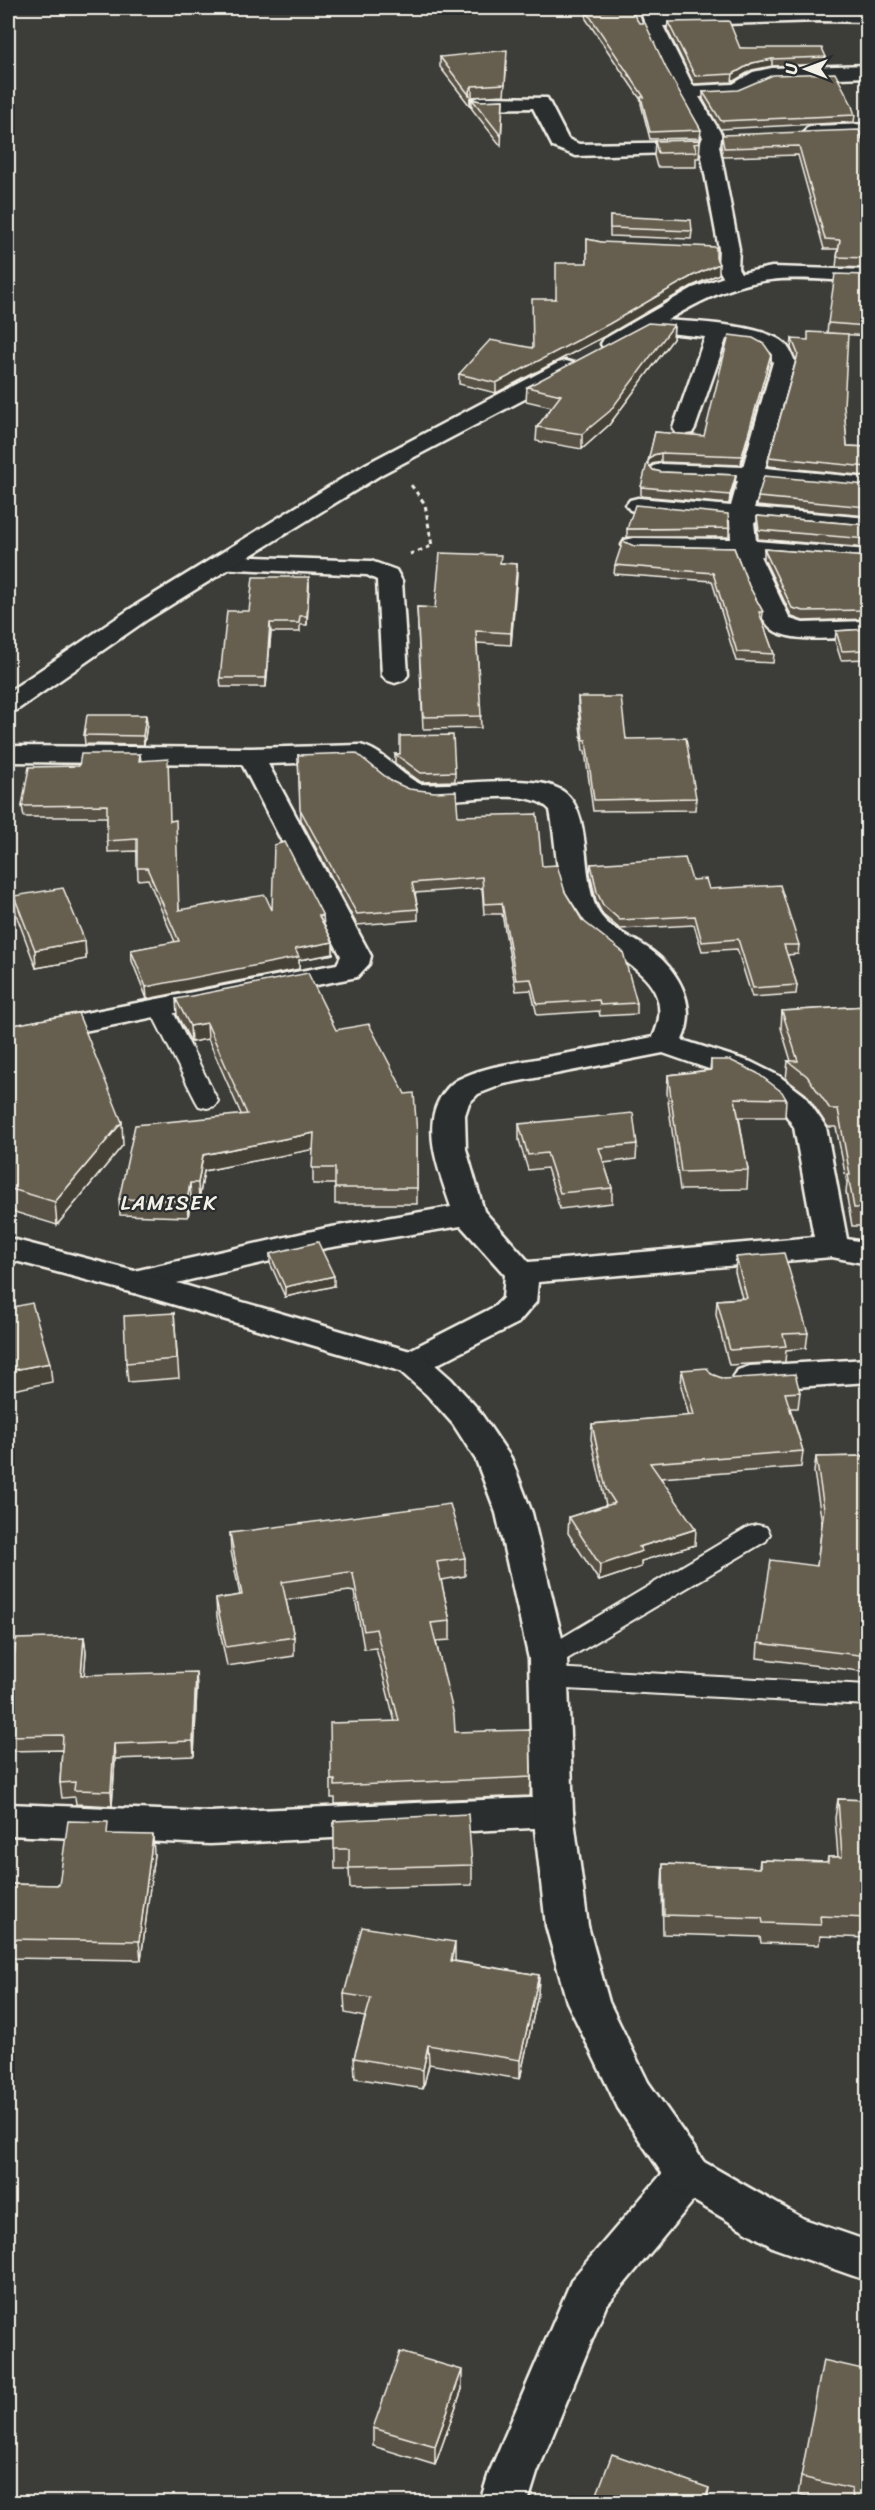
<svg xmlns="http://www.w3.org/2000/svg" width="875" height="2510" viewBox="0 0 875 2510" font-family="Sriracha,sans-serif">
<rect width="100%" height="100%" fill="#3c3c38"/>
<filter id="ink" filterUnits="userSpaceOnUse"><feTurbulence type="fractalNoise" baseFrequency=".0167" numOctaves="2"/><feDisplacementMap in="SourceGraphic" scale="12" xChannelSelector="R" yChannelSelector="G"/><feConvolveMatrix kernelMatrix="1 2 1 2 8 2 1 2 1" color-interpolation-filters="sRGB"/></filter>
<g filter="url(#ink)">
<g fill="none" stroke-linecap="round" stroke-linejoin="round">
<defs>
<g id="lane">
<path d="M159 999 167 1001 170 1006 218 1101 215 1106 207 1108 199 1106 196 1101 148 1006 151 1001Z"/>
<path d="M757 1525 766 1527 770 1534 766 1541 552 1668 868 1685V1705L548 1688 538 1685 534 1678 538 1671 546 1668 538 1666 534 1659 538 1652 748 1527Z"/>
</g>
<g id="street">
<path d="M640 8H658L660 15 820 11 868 12V22L820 21 663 26 693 86 733 84 753 72 772 68 868 65V77L772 80 737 95 699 97 723 137 719 146 739 249 738 268 745 280 741 284 734 286 727 284 718 268 719 249 701 152 576 156 553 147 533 108 480 109 473 107 471 103 473 99 480 97 547 98 568 139 579 144 701 142 703 137C679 95 653 54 640 8Z"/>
<path d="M868 124V136L814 138 807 136 804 132 807 128 814 126Z"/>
<path d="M649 319C682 322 764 322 786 345 790 349 793 357 795 362L765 468 868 478V492L762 482 754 508 868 518V532L754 522 756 541 868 550V564L760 556 790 619 803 623 868 621V637C844 637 790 644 772 629 756 615 743 574 735 554L634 552 625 550 622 545 625 540 634 538 731 539 730 520 638 512 630 510 626 505 630 500 638 498 731 506 738 481 661 478 653 476 649 471 653 466 661 464 743 467 773 362C764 343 745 341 726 339L695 428 692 433 684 435 676 433 673 428 705 337 641 330 638 325 641 320Z"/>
<path d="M223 556 371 561 396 570 402 581 408 675 404 680 395 683 386 680 382 675 377 580 367 575 214 568 211 563 214 558Z"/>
<path d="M360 745C385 751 397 773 420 784 455 787 537 771 564 792 595 816 578 882 601 916 612 931 632 937 646 947 677 967 699 1004 682 1040L751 1062 779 1076 804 1095 826 1127 847 1239 868 1243V1264L832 1257 538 1282 536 1302 518 1323 424 1371 412 1374 400 1371 395 1363 400 1355 494 1307 503 1298 505 1275 461 1226 326 1248 134 1293 122 1290 117 1282 122 1274 134 1271 326 1228 451 1207C441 1176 422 1132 439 1100 443 1093 450 1084 457 1080 481 1067 510 1064 536 1059 575 1052 614 1045 653 1037 684 970 595 958 572 914 555 883 557 844 550 810 528 784 455 805 421 800 388 796 381 775 356 761L268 764 371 956 369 964 357 977 8 1046V1028L337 964 341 956 242 764 8 762V746L251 748ZM663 1053 729 1076 757 1090 782 1109 794 1127 814 1237 529 1262 484 1211 466 1149 465 1115 469 1103 478 1094 504 1084Z"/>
<path d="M868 1359V1382L750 1390 738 1386 733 1378 738 1370 750 1366Z"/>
<path d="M553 1797 567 1801 573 1812 567 1823 553 1827 210 1844 8 1835V1804L210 1812Z"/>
<path d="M688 2156 704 2162 710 2175 704 2188 606 2306 537 2473 528 2502H480L489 2473 572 2279 672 2162Z"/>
</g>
<g id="secondary">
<path d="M772 267 868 270V282C837 281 800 276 770 280 715 286 667 321 620 349L612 351 604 349 601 344 604 339 693 288 727 276Z"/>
<path d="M566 361 574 363 577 368 574 373 382 474 148 619 17 710 8 712V692L130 609 366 464 558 363Z"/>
<path d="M8 1238 146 1274 424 1355 451 1379 477 1408 511 1458 532 1513 567 1659 573 1812 588 1926 609 2002 648 2082 704 2162 804 2219 868 2241V2281L774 2248 672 2188 618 2108 567 2002 546 1926 533 1812 529 1659 496 1513 476 1460 453 1424 427 1395 400 1371 124 1290 8 1259Z"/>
</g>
</defs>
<!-- lane casing -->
<use href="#lane" stroke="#f4f1e8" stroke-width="4"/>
<!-- street casing -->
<use href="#street" stroke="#f4f1e8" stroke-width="5"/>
<!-- secondary casing -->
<use href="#secondary" stroke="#f4f1e8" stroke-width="5"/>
<!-- path -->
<path stroke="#f4f1e8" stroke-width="3" stroke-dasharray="4.5 4" stroke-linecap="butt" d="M410 554 432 546 425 504 411 485"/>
<!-- lane -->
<use href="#lane" fill="#2a2d2e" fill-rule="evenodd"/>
<!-- street -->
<use href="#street" fill="#2a2d2e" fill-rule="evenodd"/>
<!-- secondary -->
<use href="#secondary" fill="#2a2d2e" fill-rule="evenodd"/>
</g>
<!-- wall -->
<g fill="#585144" stroke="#f4f1e8" stroke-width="1.5">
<path d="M587 12 639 23 701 130 700 138 650 139 641 104V100L586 19Z"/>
<path d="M668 22 740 48 826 57V64L772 66 752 70 732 82 694 84 667 29Z"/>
<path d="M440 57 507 61 504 95 472 97 470 100V106L440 67Z"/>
<path d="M703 92 855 115 854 122 720 129 703 99Z"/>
<path d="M472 99 480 101 503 100 501 146 472 109Z"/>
<path d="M722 135 867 148V268L836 267 838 249H824L798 155 723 157 721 146Z"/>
<path d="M655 141 700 143 699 158H696V167H657L654 156Z"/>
<path d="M610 216 692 231 691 239 610 236Z"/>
<path d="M587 239 601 242 716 258 719 274 692 286 609 334 496 393 459 384V374L533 347 555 299 587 263Z"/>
<path d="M867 275V336L827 333 828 323Z"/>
<path d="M674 325 673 339 609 425 582 449 536 441 537 427 552 407 526 401 527 387Z"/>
<path d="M792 339 844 406 847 446 867 447V476L768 466 769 457 796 360 791 348Z"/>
<path d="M771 354V362L741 465 661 462 652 464 650 466 653 470 661 472 736 475 735 483 729 504 641 496V487L648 464 655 432 704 436Z"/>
<path d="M867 485V516L757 506 758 497Z"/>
<path d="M757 516 867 525V548L758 539 757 524Z"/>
<path d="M729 528V537H627V529Z"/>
<path d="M634 546 734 548 749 586 763 612 762 621 774 654 773 663 736 661 712 581 614 574 615 565Z"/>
<path d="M764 549 867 557V619L803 621 792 617 764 559Z"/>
<path d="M501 563 517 564 511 645 477 643 481 728 423 729 417 607 435 608Z"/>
<path d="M309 585 307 625H300V632H271L266 687H221L220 678 249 611Z"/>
<path d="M867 629V659L841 660 835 641 836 631Z"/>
<path d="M578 697 696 798 695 810 593 811 585 751H583L578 708Z"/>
<path d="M146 715 147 724 144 745 85 744 84 735Z"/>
<path d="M140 754 141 761 170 821 179 910H272L323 916 324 925 333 942V954L299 960V969L147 999 132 961 131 950 175 942 148 879 138 880 137 851 108 852 107 817H24L22 806 79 766Z"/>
<path d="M395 754H400L455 772V781L421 782 395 763Z"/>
<path d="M298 755 391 781 458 816 542 866 565 892 637 1003V1014L600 1016 599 1011 537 1015 531 990 516 991 502 914H484L482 888 415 893 418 909V920L357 925 301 820Z"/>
<path d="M591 864 692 880 709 889 799 945 798 954 787 955 797 985 796 994 752 997 737 949 702 951 694 925 620 929 603 915 596 901 590 873Z"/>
<path d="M14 896 85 941 86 959 36 968 16 914Z"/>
<path d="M176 999 336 1030 417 1135V1204H335V1184H313V1149L204 1171 199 1199H191L188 1217 120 1215 119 1199 241 1114 208 1039 191 1042 177 1015Z"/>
<path d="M867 1006V1226H852L846 1192 847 1183 836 1127H828L806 1094 786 1079 788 1061H791L781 1028 782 1011Z"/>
<path d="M8 1026 123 1145 57 1225 8 1210Z"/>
<path d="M711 1060 786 1099 785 1117H739L748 1170 747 1189 680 1190 667 1093 668 1075 710 1070Z"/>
<path d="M519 1124 637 1144 636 1159 604 1163 612 1188V1203L560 1209 547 1168 528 1170 519 1140Z"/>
<path d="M270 1254 334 1286 285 1297 270 1263Z"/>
<path d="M736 1257 808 1333 806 1348 786 1350 785 1362 729 1365 716 1315 717 1300 742 1298 735 1272Z"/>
<path d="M174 1313 179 1378 128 1382 126 1363Z"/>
<path d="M682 1370 711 1374 724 1379 800 1392 798 1408H790L803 1451 801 1467 661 1478 695 1545 641 1561V1567L599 1581 568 1533 569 1517 606 1505 591 1439 592 1424 689 1416 681 1386Z"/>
<path d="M867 1456V1672L757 1658 758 1643 817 1566 822 1523 814 1472 816 1457Z"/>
<path d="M230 1533 465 1558V1576L441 1580 450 1621V1640L436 1641 455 1732 531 1777 530 1796 335 1804V1798H331V1780L395 1722 376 1648 364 1649 354 1592 349 1591 286 1600 294 1637V1656L227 1666 217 1617 216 1599 240 1595 231 1551Z"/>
<path d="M84 1637 86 1652 84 1675 197 1686 194 1756 115 1759 112 1806 76 1804 75 1797 62 1798 60 1783 62 1750 8 1751V1715Z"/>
<path d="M838 1799 867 1800V1938L820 1936 819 1945 761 1943 760 1937 663 1934 662 1884 663 1864 759 1868 760 1860 827 1862 828 1857H838L835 1818Z"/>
<path d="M334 1821 472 1865V1885L350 1888 349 1869H335Z"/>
<path d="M109 1834 154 1854 141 1960 8 1958V1884L59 1885Z"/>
<path d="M455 1961 539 1975 538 1994 520 2079 429 2064 423 2089 355 2078 354 2058 365 2017 345 2013 344 1994Z"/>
<path d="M867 2370V2502H829L798 2495 801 2477Z"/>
<path d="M462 2389 435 2465 373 2446V2428Z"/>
</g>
<!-- shaded-wall -->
<g fill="#474237" stroke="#f4f1e8" stroke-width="1.5">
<path d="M772 59V66L752 70 732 82 733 74 752 63Z"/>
<path d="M472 86V97L470 100 469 91Z"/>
<path d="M719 264V274L692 286 609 334 496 393V383L692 276Z"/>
<path d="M674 325 673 339 609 425 582 449V434Z"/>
<path d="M771 354V362L741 465 742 456Z"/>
<path d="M661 453V462L652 464 648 469V461L653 455Z"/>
<path d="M736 475 735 483 729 504 730 495Z"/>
<path d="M517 564V576L511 645V633Z"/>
<path d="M309 577V585L307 625V616Z"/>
<path d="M270 623 271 632 266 687V678Z"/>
<path d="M146 715 147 724 144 745 143 736Z"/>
<path d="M13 771 15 789 8 834V806Z"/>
<path d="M85 941 86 959 36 968 35 950Z"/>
<path d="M333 942V954L299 960V969L147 999 146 987 295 949Z"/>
<path d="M207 1023 208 1039 191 1042 190 1026Z"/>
<path d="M122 1122 123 1145 57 1225 55 1202Z"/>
<path d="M314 1133 315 1149 204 1171 199 1199 198 1183 203 1155Z"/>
<path d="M190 1183 191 1199 188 1217 187 1201Z"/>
<path d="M334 1276V1286L285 1297V1287Z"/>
<path d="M50 1363 52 1382 8 1391V1371Z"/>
<path d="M696 1529 695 1545 641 1561V1567L599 1581 600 1565 639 1547Z"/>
<path d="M84 1637 86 1652 83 1690 81 1675Z"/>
<path d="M196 1672 197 1686 194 1756 193 1741Z"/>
<path d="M114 1744 115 1759 112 1806 111 1791Z"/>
<path d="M153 1835 154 1854 141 1960 139 1941Z"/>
<path d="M455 1942V1962L451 1961Z"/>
<path d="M539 1975 538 1994 520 2079V2060Z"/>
<path d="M428 2045 429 2064 423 2089V2070Z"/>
<path d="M462 2370V2389L435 2465V2446Z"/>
<path d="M709 2488 707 2502H704Z"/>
</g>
<!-- building -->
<g fill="#665e4f" stroke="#f4f1e8" stroke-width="1.5">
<path d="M630 9 639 23H645L666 68 701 130 650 132 641 97H644L587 12Z"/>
<path d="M729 21 740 48H822L826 57 772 59 752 63 733 74 695 76 668 22Z"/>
<path d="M507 50 505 84 472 86 469 91 470 96 440 57Z"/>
<path d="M835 73 851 103 855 115 721 121 703 92 738 90 773 75Z"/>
<path d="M472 99 480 101 503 100 501 136Z"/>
<path d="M859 130 865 148H867V258L837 257 840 240 825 239 799 146 724 148 722 137V135Z"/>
<path d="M699 140 700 143 694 144 697 152 658 153 655 141Z"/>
<path d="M610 216 691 220 692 231 610 228Z"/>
<path d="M587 239 601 242 716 247V258L719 264 692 276 609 324 496 383 459 374 490 340 533 348 532 299H556V263H587Z"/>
<path d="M835 274 867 275V326L828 323Z"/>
<path d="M648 323 674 325 610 411 582 434 537 427 561 395 527 387Z"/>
<path d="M808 332 848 334 844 406 847 446 867 447V467L769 457 798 354 792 339 808 340Z"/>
<path d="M729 335 753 338 764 344 771 354 742 456 661 453 653 455 648 461 655 432 704 436Z"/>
<path d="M647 463 653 470 661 472 736 475 730 495 641 487Z"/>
<path d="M764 476 867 485V507L758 497Z"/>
<path d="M635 505 728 514 729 528 627 529Z"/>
<path d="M757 516 867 525V539L759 530Z"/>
<path d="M623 541 634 546 734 548 749 586 763 612H759L774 654 737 652 713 573 615 565Z"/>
<path d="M764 549 867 557V610L804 611 792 608Z"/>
<path d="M440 553 501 555 500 563 517 564 511 633 476 631 481 716 423 717 417 607 435 608Z"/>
<path d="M253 577H309L307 616H300L299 623H270L266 678H220L227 611H249Z"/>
<path d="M867 629V650L842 651 836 631Z"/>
<path d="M578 697H621L626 739 686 738 696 798 594 800 586 740H583Z"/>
<path d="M87 715H146L143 736 84 735Z"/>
<path d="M453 735 455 772 421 773 395 754H400V736Z"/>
<path d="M356 753 391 781 409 789 435 792 456 791 458 816 537 814 542 866 557 865 565 892 582 920 623 952 637 1003 600 1005 599 1000 537 1004 531 979 516 980 502 903 484 904 482 877 412 883 418 909 357 914 300 809 298 755Z"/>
<path d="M81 754H140L139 761 168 759 170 821 176 820 179 910 265 895 272 910 274 845 285 842 323 916H319L333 942 295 949 299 957 146 987 131 950 179 941 147 868H137V839L107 841V805L22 806 29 767 79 766Z"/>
<path d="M8 771H13L8 806Z"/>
<path d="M685 858 692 880 706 879 709 889 780 885 799 945H784L797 985 753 988 738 939 702 942 695 916 620 920 603 905 597 892 591 864Z"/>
<path d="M63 888 85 941 35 950 14 896Z"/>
<path d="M308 973 336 1030 369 1024 405 1094 414 1093 417 1135V1188H335V1168H312L314 1133 203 1155 198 1183H190L187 1201 119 1199 135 1125 247 1114 207 1023 190 1026 176 999Z"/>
<path d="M867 1006V1208H854L848 1175H850L838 1109H830L807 1076 788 1061H798L782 1011Z"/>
<path d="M78 1013 122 1122 55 1202 8 1188V1026Z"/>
<path d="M711 1060H730L757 1073 782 1092 786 1099 735 1098 748 1170 681 1172 668 1075 711 1070Z"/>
<path d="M633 1113 637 1144 599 1148 612 1188 560 1193 547 1153 528 1155 519 1124Z"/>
<path d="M318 1242 334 1276 285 1287 270 1254Z"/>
<path d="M784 1253 808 1333 783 1334 786 1346 730 1350 717 1300 747 1298 736 1257Z"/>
<path d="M32 1303 50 1363 8 1371V1308Z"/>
<path d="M174 1313 177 1359 126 1363 124 1316Z"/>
<path d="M707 1368 711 1374 724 1379 795 1374 800 1392 785 1393 803 1451 650 1463 696 1529 639 1547 642 1551 600 1565 569 1517 615 1503 606 1489 592 1424 694 1415 682 1370Z"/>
<path d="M867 1456V1656L758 1643 771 1560 817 1566 824 1509 816 1457Z"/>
<path d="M450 1504 465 1558 437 1562 450 1621 431 1623 454 1715 455 1732 530 1730 531 1777 335 1786V1780H331L330 1723 399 1721 376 1629 364 1631 353 1574 349 1572 282 1582 294 1637 226 1647 216 1599 242 1595 230 1533Z"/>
<path d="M84 1637 81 1675 196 1672 193 1741 114 1744 111 1791 74 1790 75 1782 60 1783 63 1735 8 1736V1715L16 1639Z"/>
<path d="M838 1799 867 1800V1918L820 1916 821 1925 763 1923 762 1918 664 1915 663 1864 760 1868V1860L828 1862V1857H842Z"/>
<path d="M468 1814 472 1865 349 1868V1849H334V1821Z"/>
<path d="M68 1821 108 1822 107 1834 153 1835 139 1941 8 1939V1884L59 1885Z"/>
<path d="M362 1927 455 1942 451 1961 539 1975 520 2060 428 2045 423 2070 354 2058 371 1998 344 1994Z"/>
<path d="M400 2352 462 2370 435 2446 373 2428Z"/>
<path d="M823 2360 867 2370V2502H853L852 2489 801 2477Z"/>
<path d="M612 2454 709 2488 704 2502H594Z"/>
</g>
</g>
<g text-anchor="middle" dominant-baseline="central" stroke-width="4.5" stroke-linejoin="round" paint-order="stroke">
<!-- quarter labels -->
<g font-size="21" letter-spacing="1.5" fill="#f4f1e8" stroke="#2a2d2e">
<text x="169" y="1203">LAMISEK</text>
</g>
</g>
<!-- margin -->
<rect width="875" height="2510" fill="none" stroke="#2a2d2e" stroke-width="30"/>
<rect x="15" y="15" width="845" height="2480" fill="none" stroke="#f4f1e8" stroke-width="2" filter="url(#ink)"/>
<!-- north arrow -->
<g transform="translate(806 69) rotate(270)" stroke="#2a2d2e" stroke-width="4.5" paint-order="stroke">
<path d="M0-4.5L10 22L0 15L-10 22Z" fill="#f4f1e8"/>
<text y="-9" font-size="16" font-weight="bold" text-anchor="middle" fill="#f4f1e8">U</text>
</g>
</svg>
